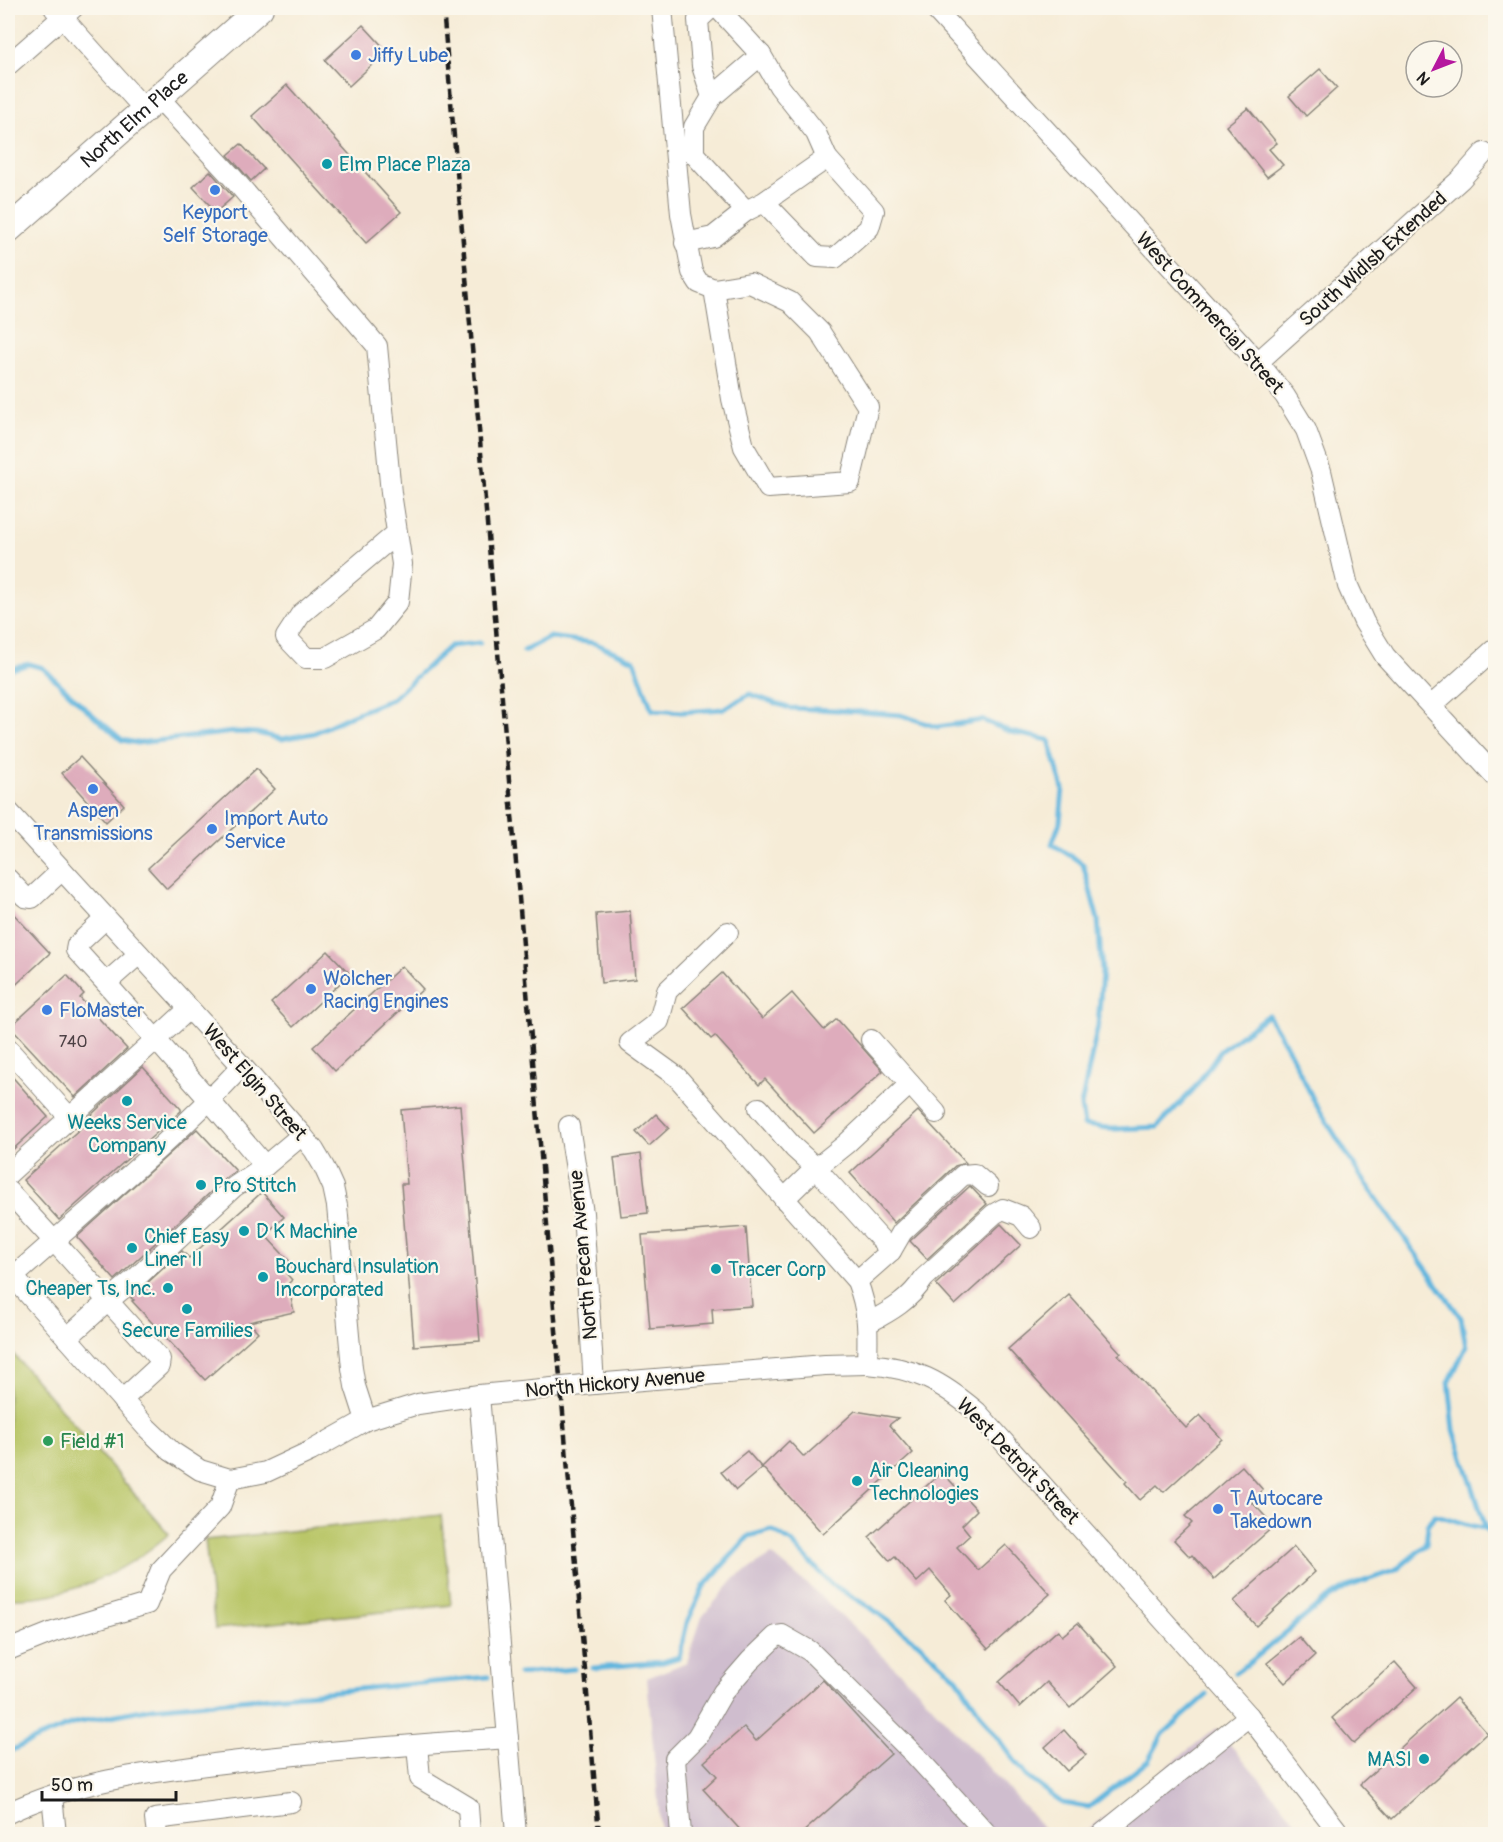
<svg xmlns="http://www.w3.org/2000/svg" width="1503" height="1842" viewBox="0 0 1503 1842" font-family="Pangolin,sans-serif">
<rect width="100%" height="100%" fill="#fbf7ec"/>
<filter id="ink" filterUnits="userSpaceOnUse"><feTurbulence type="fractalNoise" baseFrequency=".0167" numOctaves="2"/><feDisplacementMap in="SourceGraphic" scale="12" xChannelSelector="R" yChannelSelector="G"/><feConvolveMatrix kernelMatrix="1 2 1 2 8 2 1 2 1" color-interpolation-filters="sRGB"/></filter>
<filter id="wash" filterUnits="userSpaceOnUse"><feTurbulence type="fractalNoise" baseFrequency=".008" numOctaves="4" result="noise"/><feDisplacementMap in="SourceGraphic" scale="24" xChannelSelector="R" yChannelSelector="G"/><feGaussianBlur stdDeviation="1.35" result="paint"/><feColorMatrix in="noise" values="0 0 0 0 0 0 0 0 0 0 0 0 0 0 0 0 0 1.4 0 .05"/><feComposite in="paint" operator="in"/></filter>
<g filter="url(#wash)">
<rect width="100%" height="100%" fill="#f6ecd7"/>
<!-- industrial -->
<g fill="#cfbdce">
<path d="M772 1555 816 1592 915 1687 1049 1834H661L647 1678 687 1662 702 1617 736 1577Z"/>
<path d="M1216 1728 1307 1834H1083Z"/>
</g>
<!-- green -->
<g fill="#b9c668" stroke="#6a7142" stroke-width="1.5">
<path d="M8 1348 169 1534C124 1573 67 1600 8 1598Z"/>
<path d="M441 1515 451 1605 215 1629 205 1540Z"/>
</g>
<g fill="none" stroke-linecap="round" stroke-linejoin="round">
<!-- stream -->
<g stroke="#62b6de" stroke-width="5">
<path d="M524 651 550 637 594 643 634 660 652 710 683 712 723 709 750 694 789 708 835 710 901 715 937 727 982 720 1011 732 1049 740 1063 789 1060 822 1052 844 1083 864 1098 920 1102 972 1098 1025 1081 1106 1084 1125 1116 1129 1157 1127 1193 1090 1220 1051 1268 1015 1288 1048 1315 1103 1358 1172 1461 1318 1466 1347 1449 1382 1454 1430 1486 1528 1496 1542"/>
<path d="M8 670 29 664 43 668 87 710 122 740 137 743 234 732 257 733 282 739 314 733 350 716 392 699 450 646 480 643"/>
<path d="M593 1668 663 1662 679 1657 687 1623 704 1586 749 1536 772 1530 791 1542 831 1584 871 1608 918 1643 956 1677 988 1725 1026 1776 1062 1803 1089 1807 1148 1761 1163 1734 1207 1695"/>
<path d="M1235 1673 1248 1664 1324 1601 1347 1587 1396 1570 1426 1545 1428 1525 1435 1515C1452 1518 1469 1527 1486 1528"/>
<path d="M519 1674 574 1669"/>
<path d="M8 1752 36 1739 75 1723 152 1708 488 1677"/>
</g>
</g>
<g id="blocks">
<!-- building -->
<g fill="#deacbc">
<path d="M363 25 387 51 349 86 325 60Z"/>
<path d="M1320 69 1337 88 1306 116 1289 96Z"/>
<path d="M287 85 401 212 366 243 252 116Z"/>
<path d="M1248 108 1277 143 1269 149 1283 165 1267 177 1226 126Z"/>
<path d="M241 144 264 169 251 181 228 155Z"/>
<path d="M210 171 233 197 216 212 193 187Z"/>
<path d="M80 757 124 805 106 822 62 773Z"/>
<path d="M256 769 275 789 167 889 148 868Z"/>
<path d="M8 908 50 953 8 992Z"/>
<path d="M630 911 635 979 601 983 596 914Z"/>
<path d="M328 951 350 974 293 1027 271 1003Z"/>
<path d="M402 966 423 989 335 1071 313 1047Z"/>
<path d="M722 973 762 1019 792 993 824 1030 837 1019 883 1071 814 1133 765 1079 759 1085 715 1036 711 1039 683 1008Z"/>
<path d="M67 975 84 994 80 998 127 1049 75 1097 10 1027Z"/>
<path d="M143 1067 181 1109V1111L59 1220 23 1180 93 1117 91 1115Z"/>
<path d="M8 1072 48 1117 8 1154Z"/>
<path d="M460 1105 480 1341 414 1346 401 1184H407L401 1110Z"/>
<path d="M918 1111 966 1163 955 1166 894 1223 850 1173Z"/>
<path d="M656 1114 669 1128 649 1146 636 1132Z"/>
<path d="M197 1129 236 1171 226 1178 115 1280 77 1237Z"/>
<path d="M641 1154 648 1213 621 1216 614 1158Z"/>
<path d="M970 1186 987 1204 927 1259 910 1241 911 1240Z"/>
<path d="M262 1192 284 1217 265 1235 293 1265 285 1272 292 1280 288 1284 294 1312 249 1322 258 1332 205 1380 132 1301 134 1300 131 1298 182 1251 189 1258Z"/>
<path d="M1001 1224 1021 1245 955 1305 936 1284Z"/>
<path d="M746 1227 752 1306 712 1309 713 1324 650 1329 642 1235Z"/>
<path d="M1069 1295 1121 1353 1118 1355 1186 1428 1200 1415 1222 1439 1164 1492 1157 1485 1140 1500 1125 1483 1127 1481 1008 1349Z"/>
<path d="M855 1411 898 1418 889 1425 913 1453 823 1534 762 1467 789 1441 804 1457Z"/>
<path d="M747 1451 762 1468 736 1490 721 1472Z"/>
<path d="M1242 1466 1263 1490 1251 1501 1274 1526 1214 1579 1192 1555 1190 1557 1174 1540 1192 1523 1185 1516Z"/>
<path d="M942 1472 977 1510 962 1525 970 1535 957 1547 978 1570 1006 1545 1050 1594 988 1649 945 1600 951 1595 930 1570 917 1582 895 1557 890 1561 869 1537Z"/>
<path d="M1294 1547 1315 1572 1256 1626 1234 1601Z"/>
<path d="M1078 1623 1117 1666 1070 1708 1047 1682 1020 1707 999 1682 1058 1630 1062 1636Z"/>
<path d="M1299 1637 1315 1656 1285 1683 1267 1663Z"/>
<path d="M1395 1662 1417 1687 1354 1744 1332 1718Z"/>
<path d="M823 1680 891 1754 801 1834H744L703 1789 717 1776 704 1762 744 1727 756 1741Z"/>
<path d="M1456 1698 1487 1733 1392 1819 1360 1784Z"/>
<path d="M1064 1730 1086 1755 1067 1771 1045 1747Z"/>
</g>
</g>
</g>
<g filter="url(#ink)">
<use href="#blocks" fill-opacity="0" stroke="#89847a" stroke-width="1.5"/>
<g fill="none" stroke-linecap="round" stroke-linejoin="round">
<defs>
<g id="minor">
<path d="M54 8 145 110"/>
<path d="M662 8 681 214 692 272 699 283 714 289 750 283 790 302 820 332 868 407 850 482 768 488 744 447 732 399 714 289"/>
<path d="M711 8 698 20 702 66 712 97"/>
<path d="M718 8 761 55 779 86 816 133 827 158"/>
<path d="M934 8 1258 362 1285 396 1306 430 1321 471 1348 586 1364 622 1385 656 1496 777"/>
<path d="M8 65 73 8"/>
<path d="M159 98 232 177 377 346 391 493 402 564 398 602 376 629 325 658H306L286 637 301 614 397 533"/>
<path d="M746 211 694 154V127L712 97 761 55"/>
<path d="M685 243 713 237 746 211 764 202 827 158 874 211 869 228 835 258 817 257 764 202"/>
<path d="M1258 362 1461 179 1484 153"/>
<path d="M1431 706 1496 648"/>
<path d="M8 811 242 1066 302 1135 314 1150 324 1167 333 1187 337 1206 352 1368 355 1386 366 1420"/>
<path d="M8 879 25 897 32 898 62 870"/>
<path d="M106 918 77 945 76 950 106 983 139 954"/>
<path d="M728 932 667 991 659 1021 630 1043 677 1077 857 1281C869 1312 868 1332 867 1364 916 1368 940 1381 977 1412L1249 1716 1340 1834"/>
<path d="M106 983 210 1101 265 1166"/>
<path d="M871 1040 936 1113"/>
<path d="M8 1049 70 1118"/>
<path d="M759 1108 794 1148 816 1168 891 1251"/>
<path d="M569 1126 583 1213 594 1384"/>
<path d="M8 1174 189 1009"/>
<path d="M8 1191 54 1241C118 1185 184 1129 242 1066"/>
<path d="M784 1199 816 1168 846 1144 910 1084"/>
<path d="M8 1271 147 1428 171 1451 200 1470 230 1479 266 1472 311 1451 366 1420 418 1404 479 1395 594 1384 825 1365 867 1364"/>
<path d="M13 1277 54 1241 160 1359 159 1366 122 1400"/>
<path d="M857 1281 891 1251 902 1232 963 1175 974 1174 988 1186"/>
<path d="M868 1323C891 1311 910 1300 924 1278L994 1214 1003 1209 1021 1216 1031 1228"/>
<path d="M67 1338 108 1301 137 1277 234 1187 265 1166 302 1135"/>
<path d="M479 1395 516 1834"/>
<path d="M8 1650 53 1632 147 1604 161 1570 220 1507 230 1479"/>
<path d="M417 1745 420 1778 468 1807 470 1834"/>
<path d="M52 1796 56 1834"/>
<path d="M8 1813C72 1782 144 1773 214 1764 312 1752 410 1745 508 1738"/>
<path d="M157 1834 155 1819 291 1802"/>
<path d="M681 1834 675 1759 697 1737 723 1692 750 1661 776 1636 782 1635 810 1651 915 1755 987 1834"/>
<path d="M1102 1834 1249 1716"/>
</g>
<g id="major">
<path id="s1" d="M8 230 260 8"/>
</g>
</defs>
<!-- minor casing -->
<use href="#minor" stroke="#89847a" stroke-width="22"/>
<!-- major casing -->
<use href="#major" stroke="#89847a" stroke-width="28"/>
<!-- minor -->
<use href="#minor" stroke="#fff" stroke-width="20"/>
<!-- major -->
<use href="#major" stroke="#fff" stroke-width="26"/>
<!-- rail -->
<path stroke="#1c1c1c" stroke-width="4.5" stroke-dasharray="9 4.5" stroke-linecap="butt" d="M443 8 599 1834"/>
</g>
</g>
<!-- markers -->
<g fill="#3f7fe0" stroke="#fbf7ec" stroke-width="2">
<circle cx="356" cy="55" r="6"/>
<circle cx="215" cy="190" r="6"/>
<circle cx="93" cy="789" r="6"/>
<circle cx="212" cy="829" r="6"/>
<circle cx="311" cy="989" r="6"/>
<circle cx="47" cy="1010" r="6"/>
<circle cx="1218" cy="1509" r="6"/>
</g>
<g fill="#0f9aa8" stroke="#fbf7ec" stroke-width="2">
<circle cx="327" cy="164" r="6"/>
<circle cx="127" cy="1101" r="6"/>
<circle cx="201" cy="1185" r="6"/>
<circle cx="244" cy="1231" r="6"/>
<circle cx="132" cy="1248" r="6"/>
<circle cx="716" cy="1269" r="6"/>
<circle cx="263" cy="1277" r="6"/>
<circle cx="168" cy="1288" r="6"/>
<circle cx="187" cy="1309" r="6"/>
<circle cx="857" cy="1481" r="6"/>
<circle cx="1424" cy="1759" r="6"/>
</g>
<circle fill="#2e9e5b" stroke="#fbf7ec" stroke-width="2" cx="48" cy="1441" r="6"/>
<g text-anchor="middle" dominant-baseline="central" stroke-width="4.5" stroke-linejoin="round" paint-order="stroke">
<!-- number labels -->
<g font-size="16" fill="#4c4044">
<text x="73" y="1042">740</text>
</g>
<!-- shop labels -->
<g font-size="20" fill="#366cbe" stroke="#fbf7ec" text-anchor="start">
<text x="368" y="55">Jiffy Lube</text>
<text x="215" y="212" text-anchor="middle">Keyport<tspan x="215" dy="23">Self Storage</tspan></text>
<text x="93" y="810" text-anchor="middle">Aspen<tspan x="93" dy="23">Transmissions</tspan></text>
<text x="224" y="818">Import Auto<tspan x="224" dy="23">Service</tspan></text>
<text x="323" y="978">Wolcher<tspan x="323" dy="23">Racing Engines</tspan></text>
<text x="59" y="1010">FloMaster</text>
<text x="1230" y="1498">T Autocare<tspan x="1230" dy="23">Takedown</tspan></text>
</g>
<!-- street labels -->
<g font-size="20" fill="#1c1c1c" stroke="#fbf7ec">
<text stroke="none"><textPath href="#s1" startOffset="168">North Elm Place</textPath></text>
<text transform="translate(1373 259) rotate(-42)">South Widlsb Extended</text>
<text transform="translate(1210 313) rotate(48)">West Commercial Street</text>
<text transform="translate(255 1082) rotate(49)">West Elgin Street</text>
<text transform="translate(583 1255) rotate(-95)">North Pecan Avenue</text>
<text transform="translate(615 1383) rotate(-5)">North Hickory Avenue</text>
<text transform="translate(1018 1461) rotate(46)">West Detroit Street</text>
</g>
<!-- culture labels -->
<g font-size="20" fill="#0d838f" stroke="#fbf7ec" text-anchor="start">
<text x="339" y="164">Elm Place Plaza</text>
<text x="127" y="1122" text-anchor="middle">Weeks Service<tspan x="127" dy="23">Company</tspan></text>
<text x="213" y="1185">Pro Stitch</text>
<text x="256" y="1231">D K Machine</text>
<text x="144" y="1236">Chief Easy<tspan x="144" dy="23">Liner II</tspan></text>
<text x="275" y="1266">Bouchard Insulation<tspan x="275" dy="23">Incorporated</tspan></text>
<text x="728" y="1269">Tracer Corp</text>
<text x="156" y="1288" text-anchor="end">Cheaper Ts, Inc.</text>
<text x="187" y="1330" text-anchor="middle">Secure Families</text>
<text x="869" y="1470">Air Cleaning<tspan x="869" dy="23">Technologies</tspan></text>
<text x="1412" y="1759" text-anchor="end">MASI</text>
</g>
<!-- leisure labels -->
<g font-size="20" fill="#27864d" stroke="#fbf7ec" text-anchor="start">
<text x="60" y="1441">Field #1</text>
</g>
</g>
<!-- margin -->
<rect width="1503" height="1842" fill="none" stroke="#fbf7ec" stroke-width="30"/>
<!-- north arrow -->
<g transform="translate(1434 69) rotate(228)"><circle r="28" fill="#fbf7ec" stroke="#a29f99" stroke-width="1.5"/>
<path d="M0-4.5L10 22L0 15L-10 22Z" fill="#b5179e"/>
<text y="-9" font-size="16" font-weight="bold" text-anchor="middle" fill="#1c1c1c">N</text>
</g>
<!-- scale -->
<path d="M42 1791v9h134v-9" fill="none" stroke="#1c1c1c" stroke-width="3"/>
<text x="51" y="1791" font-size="18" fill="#1c1c1c" stroke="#fbf7ec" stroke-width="4.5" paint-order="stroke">50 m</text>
</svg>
